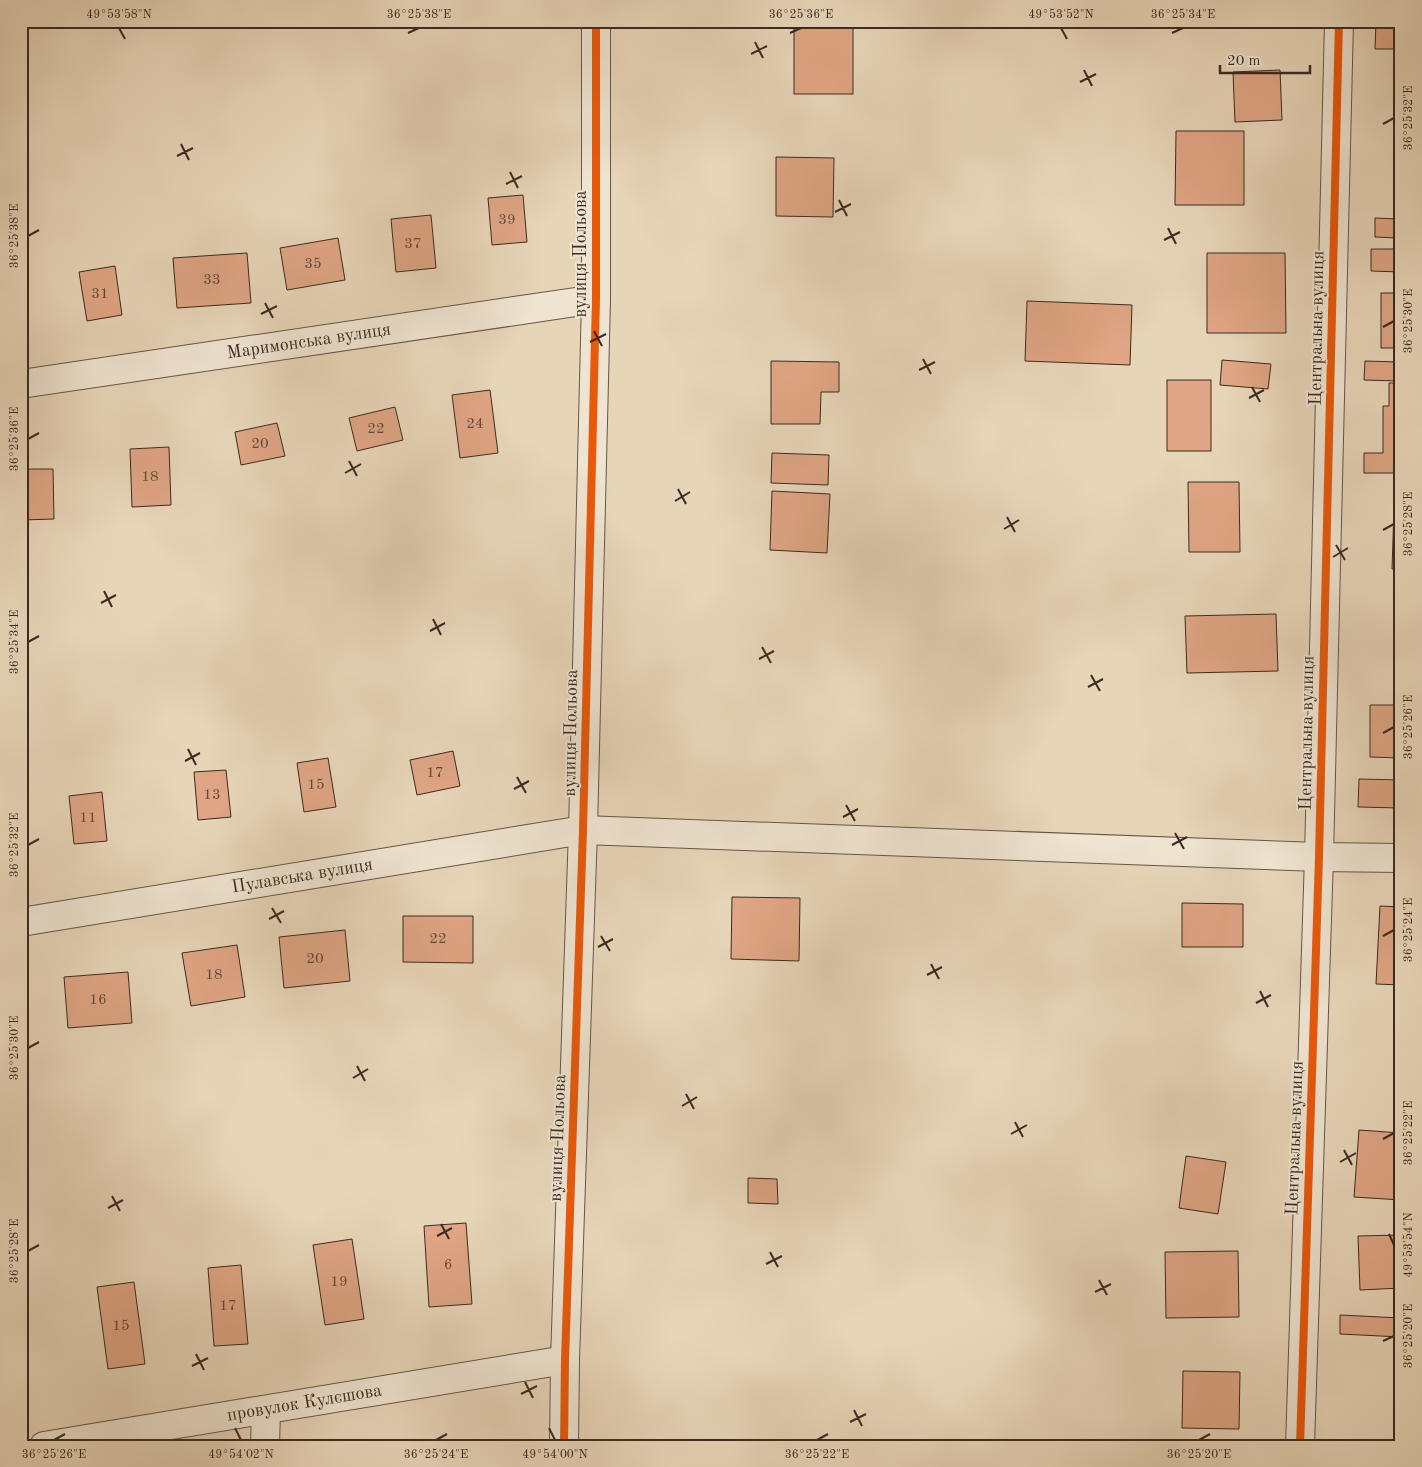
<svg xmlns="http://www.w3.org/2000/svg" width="1422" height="1467" viewBox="0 0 1422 1467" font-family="'Old Standard TT',serif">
<rect width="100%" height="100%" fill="#e7d5b8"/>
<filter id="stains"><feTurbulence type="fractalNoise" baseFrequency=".004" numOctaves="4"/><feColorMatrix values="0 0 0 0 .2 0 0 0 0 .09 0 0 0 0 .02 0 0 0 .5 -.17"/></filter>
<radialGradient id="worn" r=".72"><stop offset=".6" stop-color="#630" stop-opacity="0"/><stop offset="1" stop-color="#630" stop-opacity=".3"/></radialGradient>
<!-- building -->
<g fill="#dfa584" stroke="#3b2a22">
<rect x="794" y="21" width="59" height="73"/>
<path d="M1376 21H1401V49H1375Z"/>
<path d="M1280 70 1282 120 1235 122 1233 72Z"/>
<path d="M1176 131H1244V205H1175Z"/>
<path d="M776 157 834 158 833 217 776 216Z"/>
<path d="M523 195 527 242 492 245 488 198Z"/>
<path d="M431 215 436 268 396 272 391 219Z"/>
<path d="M1375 218 1398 219V238L1375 237Z"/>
<path d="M338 238 345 280 287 290 280 248Z"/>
<path d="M1371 249H1401V272L1371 271Z"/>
<path d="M247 253 251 303 177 308 173 258Z"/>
<path d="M1207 253H1285L1286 333H1207Z"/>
<path d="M115 266 122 315 87 321 79 272Z"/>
<rect x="1381" y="293" width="20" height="55"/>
<path d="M1027 301 1132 305 1130 365 1025 361Z"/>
<path d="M1222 360 1271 364 1268 389 1220 385Z"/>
<path d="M771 361 839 362V392H821L820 424H771Z"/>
<path d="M1365 361 1399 362 1398 381 1364 380Z"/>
<rect x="1167" y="380" width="44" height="71"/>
<path d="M1389 383H1401V473H1364V453H1383V406H1389Z"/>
<path d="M490 390 498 453 460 458 452 395Z"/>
<path d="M395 407 403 440 357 451 349 418Z"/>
<path d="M277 423 285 456 241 465 235 432Z"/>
<path d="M169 447 171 505 132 507 130 449Z"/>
<path d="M772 453 829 455 828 485 771 483Z"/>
<path d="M21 469H53L54 519 21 520Z"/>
<path d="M1188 482H1239L1240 552H1189Z"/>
<path d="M772 491 830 494 827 553 770 550Z"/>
<path d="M1394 509 1401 510V569H1392Z"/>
<path d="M1276 614 1278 671 1187 673 1185 616Z"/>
<path d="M1370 705H1401V758L1370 757Z"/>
<path d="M453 751 460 786 417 795 410 760Z"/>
<path d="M328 758 336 807 304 812 297 763Z"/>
<path d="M226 770 231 817 198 820 194 772Z"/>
<path d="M1359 779 1401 780V808L1358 807Z"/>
<path d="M102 792 107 841 74 844 69 796Z"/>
<path d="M732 897 800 898 799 961 731 959Z"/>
<path d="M1182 903 1243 904V947H1182Z"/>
<path d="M1380 906 1401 907V985L1376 984Z"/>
<path d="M403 916H473V963L403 962Z"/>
<path d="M345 930 350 981 284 988 279 937Z"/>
<path d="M237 945 245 997 191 1006 182 953Z"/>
<path d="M128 972 132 1023 68 1028 64 977Z"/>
<path d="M1359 1130 1401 1133V1200L1354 1197Z"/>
<path d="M1186 1156 1226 1162 1218 1214 1179 1208Z"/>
<path d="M748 1178 777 1179 778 1204 748 1203Z"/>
<path d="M466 1223 472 1304 429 1307 424 1226Z"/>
<path d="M1401 1235V1288L1360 1290 1358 1236Z"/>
<path d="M352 1239 364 1319 325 1325 313 1245Z"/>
<path d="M1238 1251 1239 1317 1166 1318 1165 1252Z"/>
<path d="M241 1265 248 1344 214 1346 208 1268Z"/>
<path d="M134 1282 145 1364 108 1369 97 1287Z"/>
<path d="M1340 1315 1401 1318V1337L1340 1334Z"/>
<path d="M1183 1371 1240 1372 1239 1429 1182 1428Z"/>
<rect x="1247" y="1442" width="33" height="4"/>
</g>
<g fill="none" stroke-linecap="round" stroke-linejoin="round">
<defs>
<g id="minor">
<path id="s1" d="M21 384 596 299"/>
<path id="s2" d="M21 922 583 830 1319 857 1401 858"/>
<path id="s3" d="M44 1446 565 1360"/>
<path d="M265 1446 266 1410"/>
<path d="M564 1446 565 1360 583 830 596 299V21"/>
<path d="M1300 1446 1319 857 1339 21"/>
</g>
</defs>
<!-- minor casing -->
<use href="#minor" stroke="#665548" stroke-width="30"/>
<!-- minor -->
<use href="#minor" stroke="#efe4d1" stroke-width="28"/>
<defs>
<g id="cycleway">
<path d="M564 1446 565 1360 583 830 596 299V21"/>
<path d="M1300 1446 1319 857 1339 21"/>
</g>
</defs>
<!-- cycleway casing -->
<use href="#cycleway" stroke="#efe4d1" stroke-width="11"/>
<!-- cycleway -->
<use href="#cycleway" stroke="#e8590c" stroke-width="8"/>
</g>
<!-- ticks -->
<path fill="none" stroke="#3b2a22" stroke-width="2" d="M119 28 125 39M1061 28 1067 39M408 33 419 28M790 33 801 28M1172 33 1183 28M755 42 763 58M751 54 767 46M1084 70 1092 86M1080 82 1096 74M1383 124 1394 118M181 144 189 160M177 156 193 148M510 172 518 188M506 184 522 176M839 200 847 216M835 212 851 204M1168 228 1176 244M28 236 39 230M1164 240 1180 232M265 303 273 318M261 314 277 306M1383 327 1394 321M594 331 602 346M590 342 606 334M923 359 931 374M919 370 935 362M1252 387 1260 402M1249 398 1264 390M28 439 39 433M349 461 357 476M345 473 361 464M678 489 686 504M675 501 690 492M1007 517 1015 532M1004 529 1019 520M1383 530 1394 524M1336 545 1345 560M1333 557 1348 548M104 591 112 607M101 603 116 595M433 619 441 635M430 631 445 623M28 642 39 636M762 647 771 663M759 659 774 651M1091 675 1100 691M1088 687 1103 679M1383 733 1394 727M188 749 196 765M185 761 200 753M517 777 526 793M514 789 529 781M846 805 855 821M843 817 858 809M1175 833 1184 849M28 845 39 839M1172 845 1187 837M272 908 281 923M269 919 284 911M601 936 610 951M1383 936 1394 930M598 947 613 939M931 964 939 979M927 975 942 967M1260 991 1268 1007M1256 1003 1271 995M28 1048 39 1042M357 1066 365 1081M353 1078 368 1069M686 1094 694 1109M682 1106 697 1097M1015 1122 1023 1137M1011 1134 1027 1125M1383 1139 1394 1133M1344 1150 1352 1165M1340 1162 1356 1153M112 1196 120 1211M108 1208 123 1200M441 1224 449 1239M1389 1234 1394 1245M437 1236 452 1228M28 1251 39 1245M770 1252 778 1267M766 1264 782 1256M1099 1280 1107 1295M1095 1292 1111 1284M1383 1341 1394 1336M196 1354 204 1370M192 1366 208 1358M525 1382 533 1398M521 1394 537 1386M854 1410 862 1426M850 1422 866 1414M235 1428 241 1440M549 1428 555 1440M54 1440 65 1434M436 1440 447 1434M817 1440 828 1434M1199 1440 1210 1434"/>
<g text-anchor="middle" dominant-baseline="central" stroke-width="4" stroke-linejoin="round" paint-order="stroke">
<!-- number labels -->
<g font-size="15" fill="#64493a">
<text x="507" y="220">39</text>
<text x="413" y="244">37</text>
<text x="313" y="264">35</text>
<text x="212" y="280">33</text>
<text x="100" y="294">31</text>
<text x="475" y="424">24</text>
<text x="376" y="429">22</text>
<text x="260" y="444">20</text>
<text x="150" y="477">18</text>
<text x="435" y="773">17</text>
<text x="316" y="785">15</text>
<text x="212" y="795">13</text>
<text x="88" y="818">11</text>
<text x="438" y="939">22</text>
<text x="315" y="959">20</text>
<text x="214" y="975">18</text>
<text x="98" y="1000">16</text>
<text x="448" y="1265">6</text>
<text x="339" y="1282">19</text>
<text x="228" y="1306">17</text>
<text x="121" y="1326">15</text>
</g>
<!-- street labels -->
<g font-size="18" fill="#3b2a22" stroke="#efe4d1">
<text transform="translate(581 254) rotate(-90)">вулиця Польова</text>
<text transform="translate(1317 328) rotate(-89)">Центральна вулиця</text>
<text stroke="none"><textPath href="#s1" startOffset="291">Маримонська вулиця</textPath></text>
<text transform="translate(571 733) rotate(-89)">вулиця Польова</text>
<text transform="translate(1307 733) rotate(-89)">Центральна вулиця</text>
<text stroke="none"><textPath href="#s2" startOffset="285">Пулавська вулиця</textPath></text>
<text transform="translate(558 1138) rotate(-88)">вулиця Польова</text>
<text transform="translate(1295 1138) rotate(-88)">Центральна вулиця</text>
<text stroke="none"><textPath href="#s3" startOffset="264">провулок Кулєшова</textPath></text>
</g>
</g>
<!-- margin -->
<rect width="1422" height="1467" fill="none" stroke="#e7d5b8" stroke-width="55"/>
<!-- scale -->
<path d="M1220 65v8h90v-8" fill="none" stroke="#3b2a22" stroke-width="2.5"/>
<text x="1227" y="65" font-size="15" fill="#3b2a22" stroke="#efe4d1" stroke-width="4" paint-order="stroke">20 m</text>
<rect x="28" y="28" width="1366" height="1412" fill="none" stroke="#3b2a22" stroke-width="2"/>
<g font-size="12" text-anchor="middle" fill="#3b2a22">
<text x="119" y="18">49°53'58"N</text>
<text x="419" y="18">36°25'38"E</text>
<text x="801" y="18">36°25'36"E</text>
<text x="1061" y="18">49°53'52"N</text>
<text x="1183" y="18">36°25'34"E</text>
<text transform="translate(1408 118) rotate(-90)" y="4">36°25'32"E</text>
<text transform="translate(14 236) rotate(-90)" y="4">36°25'38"E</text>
<text transform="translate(1408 321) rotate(-90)" y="4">36°25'30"E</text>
<text transform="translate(14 439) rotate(-90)" y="4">36°25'36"E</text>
<text transform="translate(1408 524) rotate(-90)" y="4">36°25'28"E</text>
<text transform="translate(14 642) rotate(-90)" y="4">36°25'34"E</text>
<text transform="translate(1408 727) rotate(-90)" y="4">36°25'26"E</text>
<text transform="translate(14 845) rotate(-90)" y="4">36°25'32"E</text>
<text transform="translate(1408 930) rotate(-90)" y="4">36°25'24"E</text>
<text transform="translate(14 1048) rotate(-90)" y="4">36°25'30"E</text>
<text transform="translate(1408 1133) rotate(-90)" y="4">36°25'22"E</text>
<text transform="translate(1408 1245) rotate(-90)" y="4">49°53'54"N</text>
<text transform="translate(14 1251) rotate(-90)" y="4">36°25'28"E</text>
<text transform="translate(1408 1336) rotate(-90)" y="4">36°25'20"E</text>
<text x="54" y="1458">36°25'26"E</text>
<text x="241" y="1458">49°54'02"N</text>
<text x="436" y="1458">36°25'24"E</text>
<text x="555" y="1458">49°54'00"N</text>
<text x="817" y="1458">36°25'22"E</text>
<text x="1199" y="1458">36°25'20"E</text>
</g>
<rect width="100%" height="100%" filter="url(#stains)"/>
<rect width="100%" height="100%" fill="url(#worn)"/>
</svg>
